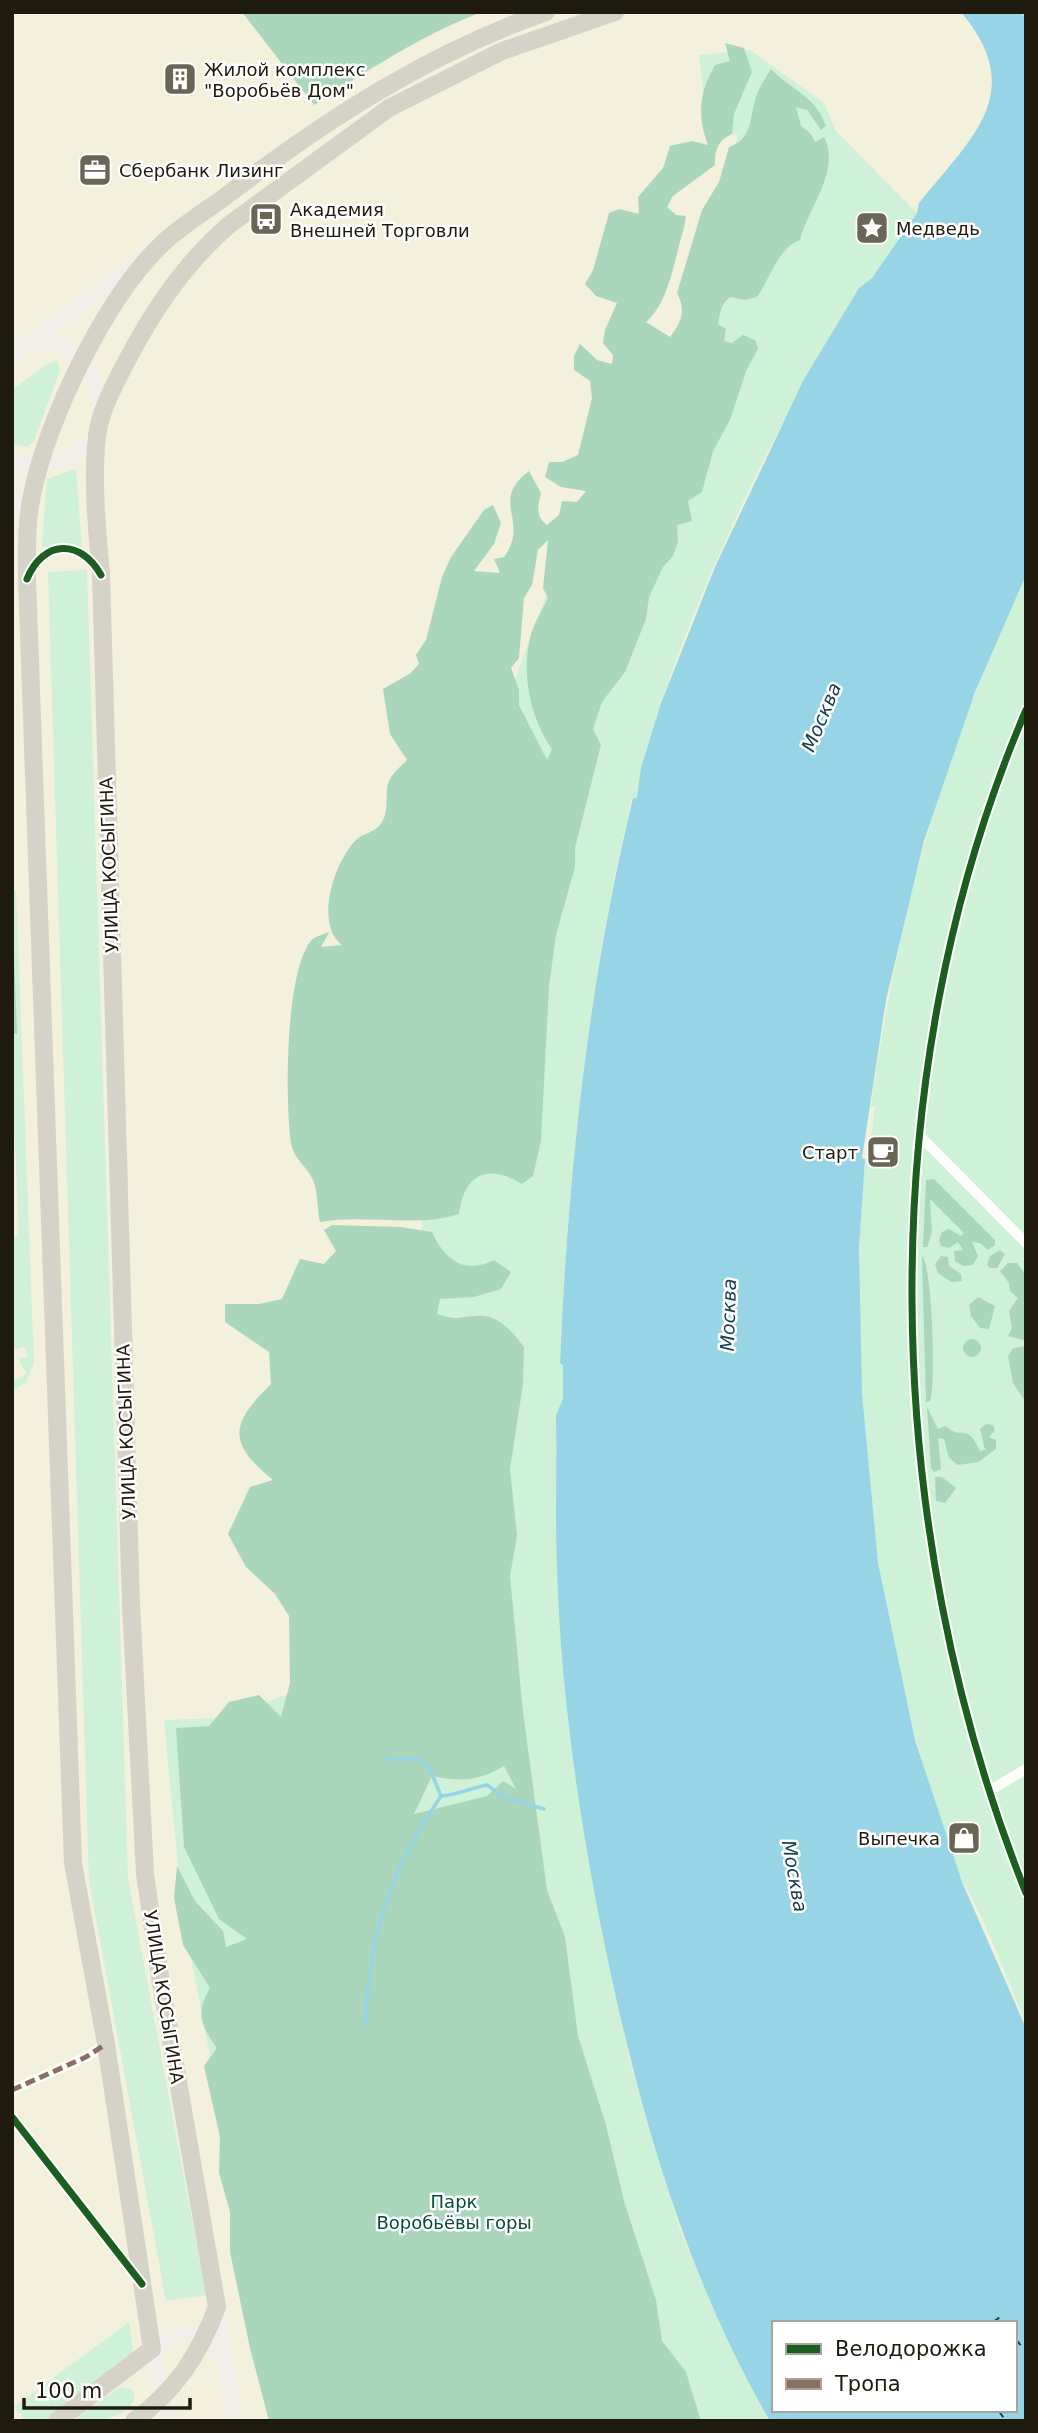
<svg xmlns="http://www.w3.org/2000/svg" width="1038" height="2433" viewBox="0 0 1038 2433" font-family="'DejaVu Sans',sans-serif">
<rect width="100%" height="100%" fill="#f3f0dc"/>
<!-- green -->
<g fill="#cef1d7">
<path d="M750 50 824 103 836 131 917 213 872 278 859 288C781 418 711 556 662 700 651 732 644 766 637 798H632C588 984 568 1174 560 1363L563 1366V1400L556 1416 557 1569 568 1722 629 2058 680 2229 717 2317 770 2421H282L183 1918 164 1720 228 1718 305 1687 417 1290 431 1108 512 687 622 393 677 339 738 135 707 125 699 55Z"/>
<path d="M57 361 60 370 34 441 27 447 12 444V390L49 363Z"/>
<path d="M76 469 82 547H42L47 479Z"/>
<path d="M87 570 128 1879 206 2295 166 2301 89 1880 48 572Z"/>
<path d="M1026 575V2023C1005 1976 987 1921 961 1879 948 1857 938 1809 929 1783 866 1584 847 1366 865 1159H868L875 1107 871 1106C898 914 943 751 1026 575Z"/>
<path d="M12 890H16L34 1363 26 1382 12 1391V1382L27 1374 18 1358 28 1357 25 1347 12 1350V1241L19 1234 12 1074Z"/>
<path d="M129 2322 134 2356 47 2421H26L14 2407Z"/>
<path d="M120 2387 131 2389 135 2396C127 2421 94 2421 73 2421Z"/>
</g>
<!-- forest -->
<g fill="#aad7bb" fill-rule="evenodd">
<path d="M242 12H482C423 34 367 71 314 105Z"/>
<path d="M725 43 744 48 752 72 734 114 732 134C717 141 715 150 715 165L673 196 667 207 676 215 686 216 684 228C674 259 670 301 646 322L670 337C682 321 686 311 677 293L702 210 719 182 729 147C754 139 749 115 757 94 760 86 766 77 771 69 791 90 816 96 826 126L821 130 807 110 796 107 801 126 811 134 815 142 824 137C841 171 808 208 800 240 778 248 771 277 757 297L745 300 731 297C721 302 720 313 718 324L726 329 724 341 732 343 743 335 755 340 758 349 746 371 730 420 713 451 702 492 688 501 692 521 677 525 678 541 673 556 663 567 649 597 646 619 625 672 602 702 593 729 601 745 575 848V867L556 935 549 986 541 1141 533 1176 522 1184C488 1163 464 1174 459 1214 415 1228 366 1214 320 1222 317 1210 318 1191 313 1180 307 1166 294 1160 291 1143 285 1101 285 976 310 942 314 936 322 935 329 932L321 947 342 945C314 924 334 862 356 840 364 832 376 833 382 822 390 810 384 792 389 781 393 773 401 766 407 760L390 734 383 689 411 673 419 664 416 655 426 640 442 577 451 557 484 510 493 505 501 523 494 544 474 571 500 573 494 559 504 557C531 520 488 502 529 471L541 493C538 506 535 516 547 525L559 515 562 501 577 502 586 491 561 487 545 477 549 462H562L578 455 592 398 590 381 574 370V356L580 344 597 360 612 364 613 355 603 343 605 330 617 303 596 296 585 284 593 270 609 213 619 209 639 214 638 197 663 168 670 146 692 141 708 145C697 115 699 93 715 65L730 61ZM548 540 543 588 548 598C542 611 533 624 530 638 521 676 531 719 552 749L547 760 519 705V690L511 668 519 658 524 598 532 585 538 550Z"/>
<path d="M12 898 17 1034H12Z"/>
<path d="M934 1179 995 1240V1245L988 1250 980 1243 972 1242 978 1256 973 1265 963 1266 955 1261 954 1251 963 1250 958 1242 949 1248 941 1246 939 1240 942 1232 949 1229 961 1236 964 1233 930 1199 932 1233 927 1247H923L926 1180Z"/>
<path d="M332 1225 401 1227 432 1232C445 1260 464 1275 494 1260L511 1272 501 1289 474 1297 440 1299 437 1314C459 1321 455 1317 475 1316 498 1314 511 1330 524 1347L523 1384 510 1469 517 1536 510 1576 523 1712 547 1890 565 1937 578 2036 606 2125 624 2201 656 2300 662 2341 686 2372 701 2421H269L250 2348 230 2252V2212L219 2173 220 2137 204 2066 217 2048C201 2026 195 2013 210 1988L183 1945 174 1898 177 1866 195 1901 223 1931 226 1947 247 1939 219 1919 184 1847 176 1728 209 1726 229 1702 259 1695 281 1717 290 1683 289 1616 275 1594 246 1567 228 1534 250 1487 273 1480C227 1443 230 1424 271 1384L269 1352 225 1322V1304H259L282 1299 300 1259 324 1264 336 1251 324 1230ZM504 1766 516 1789 503 1781 487 1796 414 1814 432 1776C460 1782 479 1781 504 1766Z"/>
<path d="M1000 1250 1005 1254 997 1268H990L987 1265 990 1256Z"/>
<path d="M922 1256C932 1264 936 1385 930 1401L926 1402Z"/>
<path d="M941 1256 948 1257 949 1266 961 1274 962 1281 951 1282 938 1273 935 1264Z"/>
<path d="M1008 1263H1017L1026 1275V1341L1008 1336 1012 1328 1009 1311 1018 1298 1010 1291 1009 1283 1000 1271Z"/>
<path d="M978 1297 995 1306 989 1329 980 1328 971 1316 969 1305Z"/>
<circle cx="972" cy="1348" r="9"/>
<path d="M1026 1346V1401H1025L1013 1383 1008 1356 1013 1348Z"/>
<path d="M927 1407 938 1429 946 1426C961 1442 966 1420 980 1451L985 1450 980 1429 986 1424 993 1425 995 1430 989 1437 996 1440V1449L978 1462 958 1465 949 1458 944 1439 938 1438 941 1469 934 1472 931 1468Z"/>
<path d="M935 1477H942L956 1488 945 1503 936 1501Z"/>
</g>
<!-- water -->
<path fill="#97d5e6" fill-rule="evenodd" d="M961 12H1019L1026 17V575L975 692 924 841 886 1000 862 1158 865 1159 859 1248 862 1394 878 1563 915 1740 962 1882 1026 2028V2421H770C689 2281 644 2128 610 1970 582 1838 561 1703 557 1568 555 1517 557 1466 556 1415L563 1399V1366L560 1363C568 1174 588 984 633 798H637L641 768 661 703 715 567 803 381 859 288 872 278 917 213 919 203C971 138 1029 93 961 12ZM774 2323H1015V2410H774Z"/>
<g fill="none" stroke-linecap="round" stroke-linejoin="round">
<!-- stream -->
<g stroke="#97d5e6" stroke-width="3.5">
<path d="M387 1759H418L429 1767 441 1796C457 1795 471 1788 487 1785L504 1797 544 1809"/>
<path d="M365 2025C370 1932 389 1873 441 1796"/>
</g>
<!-- ferry -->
<g stroke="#17404e" stroke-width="2" stroke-dasharray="9 7" stroke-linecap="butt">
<path d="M992 2323 1000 2317 1004 2323"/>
<path d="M1015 2338 1026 2352"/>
<path d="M998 2410 1006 2421"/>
</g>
<!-- street -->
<g stroke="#fdfdfa" stroke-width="10">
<path d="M29 575C42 544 80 540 98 570"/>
<path d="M1026 710C869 1076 879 1526 1026 1893"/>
<path d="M921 1137 1026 1243"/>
<path d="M989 1791 1026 1769"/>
<path d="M12 2090 86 2057 106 2044"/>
<path d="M12 2117 139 2281"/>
</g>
<!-- secondary -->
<g stroke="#f0efea" stroke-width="16">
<path d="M27 344C77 337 98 370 101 415"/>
<path d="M12 355 146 256"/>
<path d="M12 459C43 472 76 459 97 435"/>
<path d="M12 483 25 523"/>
<path d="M217 2307 235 2421"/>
<path d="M168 2421 152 2349C188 2324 195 2331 224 2359"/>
</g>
<!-- primary -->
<g stroke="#d5d2c8" stroke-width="18">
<path d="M57 2421 152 2349 106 2044 73 1863 27 579C27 551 26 522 32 495 47 419 106 297 162 244 183 224 208 210 230 193 327 119 429 53 546 12"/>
<path d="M134 2421C176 2390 199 2355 217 2307L161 1983 145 1874 131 1604 101 575C97 529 92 482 97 436 100 411 113 388 124 366 152 312 183 265 229 225L389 108 502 51 615 12"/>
</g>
<!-- quiet -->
<path stroke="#8d6e63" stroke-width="5" stroke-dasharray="10 5" stroke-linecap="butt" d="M12 2090 86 2057 106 2044"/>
<defs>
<g id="cycleway">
<path d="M27 579C43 540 80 538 101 575"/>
<path d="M1026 710C869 1076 879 1526 1026 1893"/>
<path d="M12 2117 142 2284"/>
</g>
</defs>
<!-- cycleway casing -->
<use href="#cycleway" stroke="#fff" stroke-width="11"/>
<!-- cycleway -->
<use href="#cycleway" stroke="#1b5e20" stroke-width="7"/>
</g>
<!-- icons -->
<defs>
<symbol id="building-square" viewBox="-11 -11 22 22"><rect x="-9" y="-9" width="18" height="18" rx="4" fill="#696656" stroke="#fff"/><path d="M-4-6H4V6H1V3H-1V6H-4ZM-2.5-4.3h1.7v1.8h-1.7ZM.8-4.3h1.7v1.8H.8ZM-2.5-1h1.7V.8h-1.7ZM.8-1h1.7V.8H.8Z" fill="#fff"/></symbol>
<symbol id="office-square" viewBox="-11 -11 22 22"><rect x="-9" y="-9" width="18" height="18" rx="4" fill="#696656" stroke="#fff"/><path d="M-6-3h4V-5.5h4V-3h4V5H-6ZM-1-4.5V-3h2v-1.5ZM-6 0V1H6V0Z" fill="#fff"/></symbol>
<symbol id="bus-square" viewBox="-11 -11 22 22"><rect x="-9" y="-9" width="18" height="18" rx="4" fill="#696656" stroke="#fff"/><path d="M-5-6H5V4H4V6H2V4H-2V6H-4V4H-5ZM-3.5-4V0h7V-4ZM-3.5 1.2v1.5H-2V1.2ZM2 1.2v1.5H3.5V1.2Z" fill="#fff"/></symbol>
<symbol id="sight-square" viewBox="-11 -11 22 22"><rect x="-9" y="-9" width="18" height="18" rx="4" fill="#696656" stroke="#fff"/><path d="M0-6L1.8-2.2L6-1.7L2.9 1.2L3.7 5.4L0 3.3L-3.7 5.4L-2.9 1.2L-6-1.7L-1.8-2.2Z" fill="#fff"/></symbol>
<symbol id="cafe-square" viewBox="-11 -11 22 22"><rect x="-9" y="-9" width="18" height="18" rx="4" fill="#696656" stroke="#fff"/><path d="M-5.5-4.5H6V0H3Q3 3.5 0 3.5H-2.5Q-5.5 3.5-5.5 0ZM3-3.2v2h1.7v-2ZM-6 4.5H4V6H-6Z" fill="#fff"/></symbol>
<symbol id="shop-square" viewBox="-11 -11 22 22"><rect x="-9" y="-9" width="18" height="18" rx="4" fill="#696656" stroke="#fff"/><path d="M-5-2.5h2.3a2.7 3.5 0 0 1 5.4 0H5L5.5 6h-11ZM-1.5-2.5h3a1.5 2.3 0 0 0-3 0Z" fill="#fff"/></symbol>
</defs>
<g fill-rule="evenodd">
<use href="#building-square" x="161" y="60" width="38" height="38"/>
<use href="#office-square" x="76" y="151" width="38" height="38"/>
<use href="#bus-square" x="247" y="200" width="38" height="38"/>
<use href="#sight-square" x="853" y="209" width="38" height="38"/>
<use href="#cafe-square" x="864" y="1133" width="38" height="38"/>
<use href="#shop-square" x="945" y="1819" width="38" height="38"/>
</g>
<g text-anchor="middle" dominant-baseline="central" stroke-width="5" stroke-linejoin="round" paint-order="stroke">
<!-- poi labels -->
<g font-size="18" fill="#1e1b0e" stroke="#fff" text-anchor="start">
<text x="204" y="69">Жилой комплекс<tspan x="204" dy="21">"Воробьёв Дом"</tspan></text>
<text x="119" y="170">Сбербанк Лизинг</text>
<text x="290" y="209">Академия<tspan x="290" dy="21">Внешней Торговли</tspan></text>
<text x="896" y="228">Медведь</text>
<text x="858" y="1152" text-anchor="end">Старт</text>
<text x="940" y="1838" text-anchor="end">Выпечка</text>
</g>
<!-- street labels -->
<g font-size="18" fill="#1e1b0e" stroke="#fff">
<text transform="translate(109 865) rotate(-92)">УЛИЦА КОСЫГИНА</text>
<text transform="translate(126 1432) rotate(-92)">УЛИЦА КОСЫГИНА</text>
<text transform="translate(164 1997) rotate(81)">УЛИЦА КОСЫГИНА</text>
</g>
<!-- park labels -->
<g font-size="18" fill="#044d37" stroke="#fff">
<text x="454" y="2201">Парк<tspan x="454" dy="21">Воробьёвы горы</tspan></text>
</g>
<!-- water labels -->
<g font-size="19" font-style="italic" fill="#17404e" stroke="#fff">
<text transform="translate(821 717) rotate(-67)">Москва</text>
<text transform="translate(728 1315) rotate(-88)">Москва</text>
<text transform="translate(795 1876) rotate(80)">Москва</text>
</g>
</g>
<!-- border -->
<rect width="1038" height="2433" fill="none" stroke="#1e1b0e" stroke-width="28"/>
<!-- legend -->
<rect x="772" y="2321" width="245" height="91" fill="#ffffff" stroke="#a5a49f" stroke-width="2"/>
<rect x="786" y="2344" width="35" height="10" fill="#1b5e20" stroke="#a5a49f" stroke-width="2"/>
<text x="835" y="2356" font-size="21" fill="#1e1b0e">Велодорожка</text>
<rect x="786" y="2379" width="35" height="10" fill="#8d6e63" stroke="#a5a49f" stroke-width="2"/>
<text x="835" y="2391" font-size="21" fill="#1e1b0e">Тропа</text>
<!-- scale -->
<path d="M24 2398v10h166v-10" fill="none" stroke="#1e1b0e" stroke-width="3.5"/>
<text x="35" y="2398" font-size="21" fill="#1e1b0e" stroke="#ffffff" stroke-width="5" paint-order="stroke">100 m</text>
</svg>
